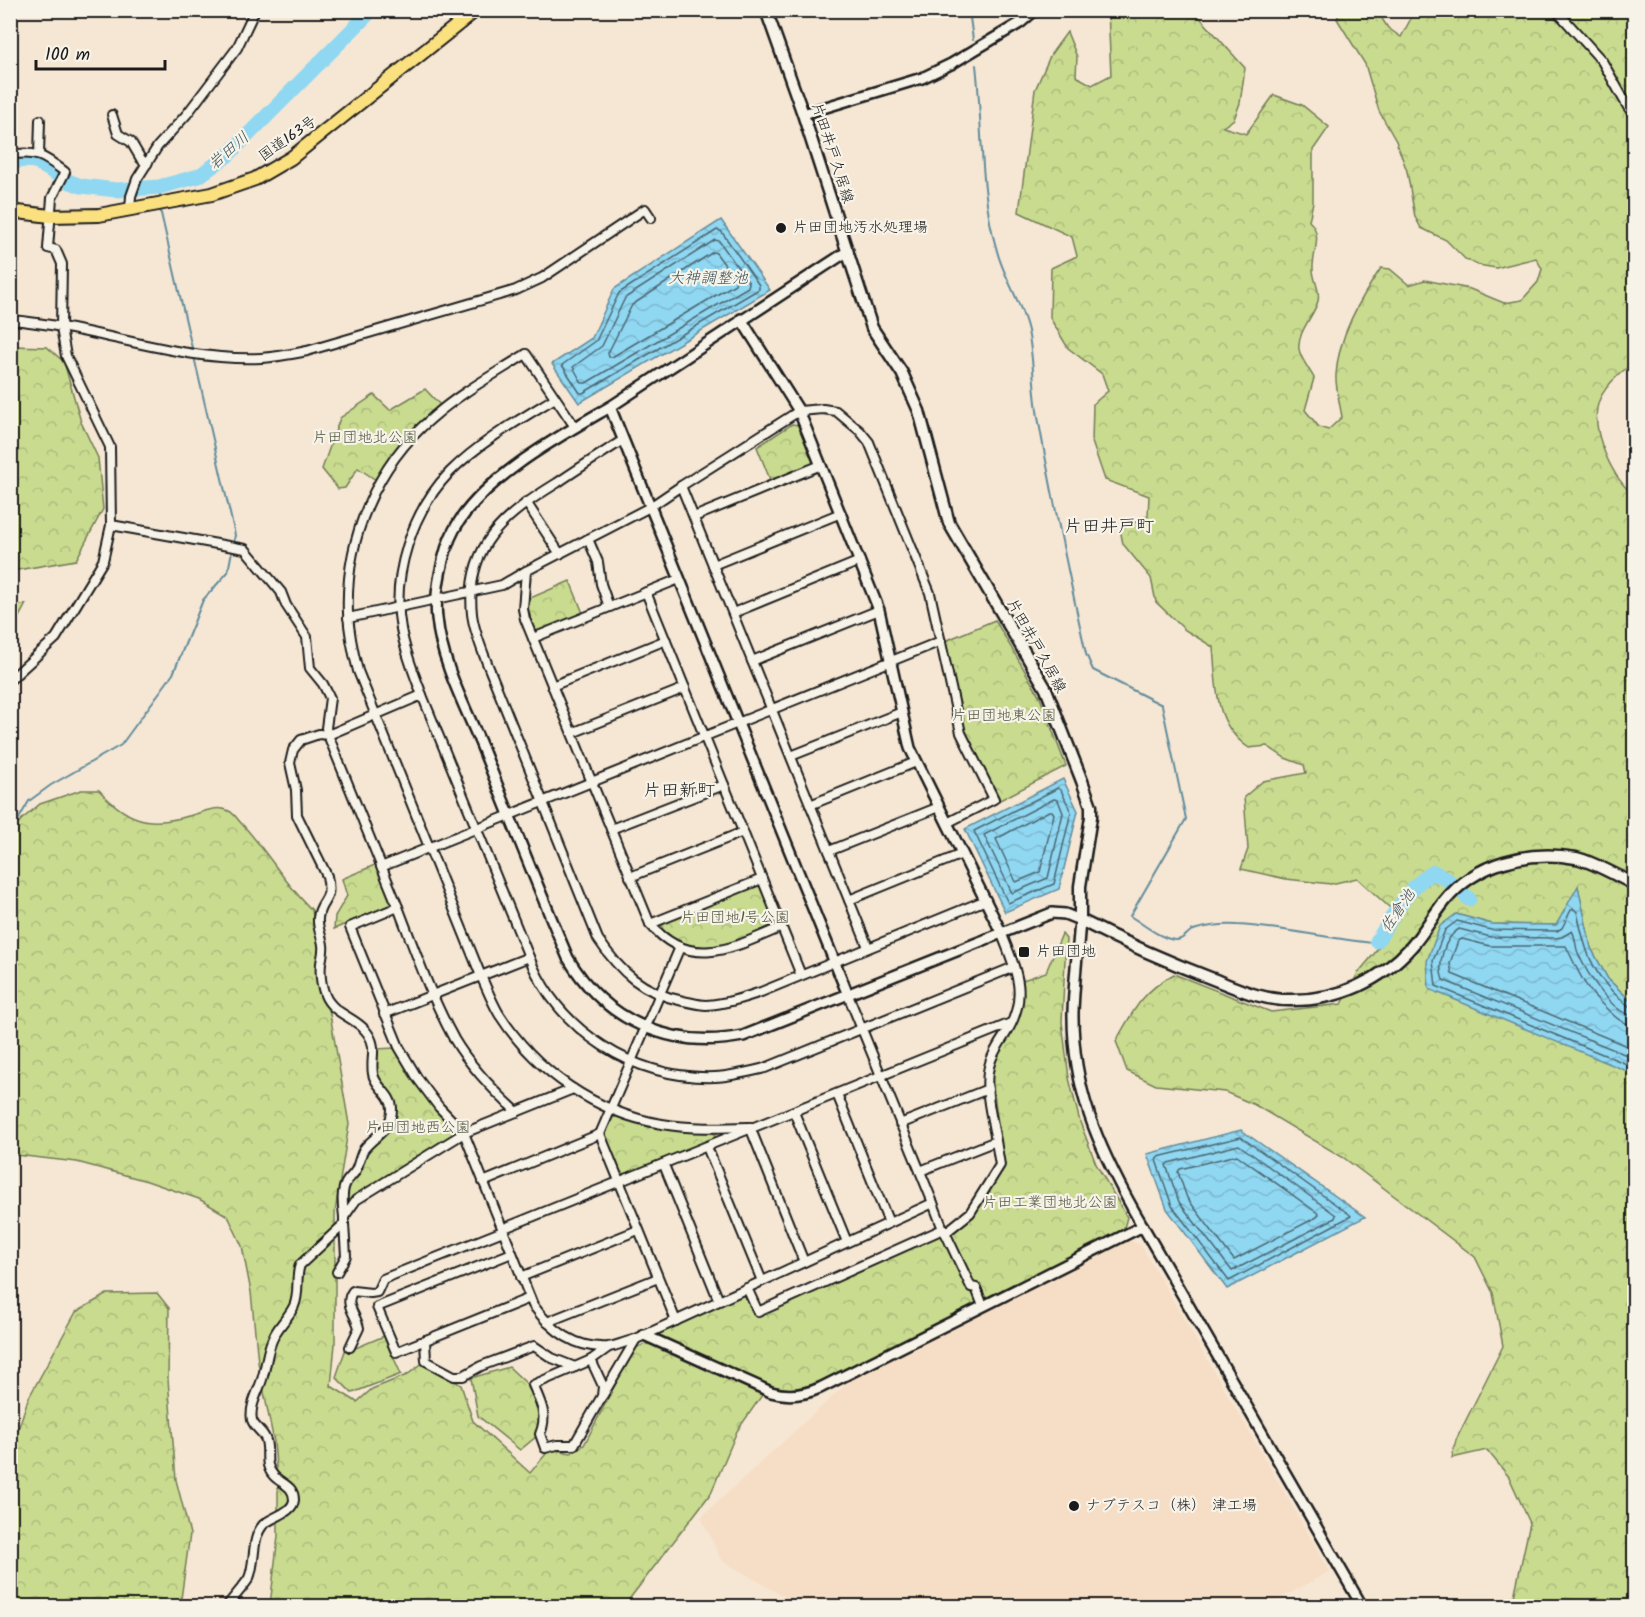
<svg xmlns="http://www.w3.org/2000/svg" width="1645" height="1617" viewBox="0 0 1645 1617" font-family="Kalam,'Klee One',sans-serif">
<defs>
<pattern id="forest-crowns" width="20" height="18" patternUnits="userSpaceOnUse" patternTransform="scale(1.5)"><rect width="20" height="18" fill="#c9db8f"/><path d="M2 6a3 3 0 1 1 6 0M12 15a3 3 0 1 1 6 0" fill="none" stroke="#acbb7b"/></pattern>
<pattern id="water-waves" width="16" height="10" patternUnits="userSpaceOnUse" patternTransform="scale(1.5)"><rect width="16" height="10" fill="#90d7f2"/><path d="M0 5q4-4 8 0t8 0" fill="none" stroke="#7cb8cf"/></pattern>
</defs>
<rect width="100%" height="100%" fill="#f6e7d4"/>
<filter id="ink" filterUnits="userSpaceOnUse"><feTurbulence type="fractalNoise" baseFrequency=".0167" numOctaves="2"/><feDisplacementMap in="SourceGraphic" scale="12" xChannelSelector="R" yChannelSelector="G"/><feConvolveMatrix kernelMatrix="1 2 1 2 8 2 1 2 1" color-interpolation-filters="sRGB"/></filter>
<g filter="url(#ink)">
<!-- built -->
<path fill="#f6dec6" d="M1128 1240 1141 1245 1330 1571 1268 1606H800L721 1560 701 1517 856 1375Z"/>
<!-- forest -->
<g fill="url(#forest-crowns)" stroke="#727c56" stroke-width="1.5">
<path d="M1108 11H1194L1245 68 1240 103 1234 119 1223 127 1246 134 1274 95 1302 105 1329 127 1313 150V202L1309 221C1324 234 1312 253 1313 269 1313 281 1321 289 1318 301 1314 316 1297 332 1299 349 1300 358 1310 370 1314 378L1305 410 1319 427 1328 430 1342 417C1340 405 1335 385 1336 375 1338 337 1360 299 1381 268L1390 269 1409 285 1425 280 1470 289 1504 303 1522 300 1538 282 1542 269 1536 258 1496 268 1478 265 1465 259 1446 240 1421 228 1415 217 1407 171 1396 141 1379 111 1365 64 1337 19 1340 11H1377L1388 28 1401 37 1415 11H1634V362C1620 373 1600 389 1597 408 1593 436 1613 479 1634 495V1004L1608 979 1591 948 1578 887 1557 925 1492 924 1456 914 1634 1074V1606H1512L1530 1523 1509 1477 1487 1450 1452 1458 1456 1440 1503 1346 1493 1293 1475 1257 1344 1158 1255 1105 1225 1092 1156 1085 1127 1071 1116 1041C1134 1009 1142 992 1174 974L1271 1012 1342 1004 1358 973 1374 954 1400 917 1357 878 1331 884 1286 879 1241 869 1248 849 1244 797 1263 781 1306 773 1304 765 1285 758 1267 746 1249 748C1213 723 1217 687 1213 647L1185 630 1156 602 1151 578 1123 544 1120 529 1148 516 1149 496 1105 480 1092 442 1093 404 1108 391 1102 374 1068 348 1050 318 1051 268 1077 256 1072 237 1019 212 1035 90 1051 54 1067 32 1077 57 1076 76 1092 85 1111 75Z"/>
<path d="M11 346 47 347 64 362 81 422 98 458 103 509 76 560 11 571Z"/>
<path d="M425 389 440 405C414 427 394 451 376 480L358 468 345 488 338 489 322 469 340 418 374 395 390 410Z"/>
<path d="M792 424 798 425 814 461 812 466 771 482 757 447Z"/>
<path d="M570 581 583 613 539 631 533 629 528 608V599Z"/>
<path d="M26 604 11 632V607Z"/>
<path d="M995 620 1039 695 1066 766 1000 800 965 731 945 641Z"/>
<path d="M81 790H99C132 827 157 827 202 812 210 809 221 806 229 811 234 813 238 820 242 824 268 852 284 883 312 910L349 1124 335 1212V1344L331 1386 357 1402 372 1389 407 1375 424 1362 461 1385 473 1421 530 1473 550 1449 571 1453 584 1445 634 1348 662 1339 654 1335 741 1294 748 1297 756 1316 936 1234C962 1241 992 1184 1004 1167L992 1079C996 1042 1027 1021 1023 980L1046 972 1062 934 1066 939 1062 1022 1069 1078 1080 1122 1096 1164 1127 1217 1123 1232 815 1385 786 1390 769 1385 737 1431 711 1493 627 1602 628 1606H270L278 1536V1488L274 1442 258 1362 251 1292 242 1246 228 1216 199 1199 147 1181 77 1162 16 1155 11 1151 10 835 21 820 40 804Z"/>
<path d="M377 864 393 904 334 929 335 916 347 896 342 879Z"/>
<path d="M756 886 762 887 775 920 773 926C736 941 697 962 662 930V924Z"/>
<path d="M395 1048C411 1077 429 1107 454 1129V1135L352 1197 353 1201 348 1209 345 1207 347 1185 369 1148 385 1134 394 1120 395 1108 375 1075 377 1049Z"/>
<path d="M618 1116C650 1127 680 1132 713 1132L716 1138 627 1175 620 1172 605 1135 612 1118Z"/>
<path d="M157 1293 169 1308 168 1379 176 1480 190 1534 180 1606H11V1439L16 1436 28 1399 76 1312 107 1294Z"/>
<path d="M384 1336 401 1374 352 1393 336 1377 346 1348 351 1350Z"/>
<path d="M509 1367 526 1383 540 1411 537 1436 520 1450 478 1416 471 1378Z"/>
</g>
<!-- water -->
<g fill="url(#water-waves)" stroke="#628c9c" stroke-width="1.5">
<path d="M721 220 770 290 579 403 552 364 592 338 614 289Z"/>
<path d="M1063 779 1078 811 1059 889 1005 912 965 829Z"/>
<path d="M1578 886 1591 948 1608 979 1634 1004V1074L1429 989 1427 961 1440 926 1456 914 1492 924 1556 925Z"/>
<path d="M1241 1130 1365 1217 1227 1289 1167 1209 1147 1154Z"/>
</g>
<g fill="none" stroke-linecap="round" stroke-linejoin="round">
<!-- shore -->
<g stroke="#4a6772" stroke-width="1.5">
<path d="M717 230 721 231 759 285V289L583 393H580L562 365 596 341 619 293Z"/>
<path d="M715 240 719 241 749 283 748 287 586 383H582L573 367 602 346 625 298Z"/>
<path d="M713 252 716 253 736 280 735 284 612 357H609L608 353 632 305Z"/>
<path d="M1058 788 1061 790 1071 812 1054 884 1008 903 974 831Z"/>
<path d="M1054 799 1058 800 1063 813 1048 878 1012 893 984 835Z"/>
<path d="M1049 811H1052L1054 814 1040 872 1016 882 996 839Z"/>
<path d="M1634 1008C1627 1007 1622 1000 1616 995 1590 971 1584 945 1577 912L1574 909 1571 910 1562 928 1557 931 1491 930 1457 921 1445 930 1433 961 1436 986 1634 1067"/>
<path d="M1634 1016C1612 1014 1586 972 1578 953 1575 946 1576 937 1572 931L1562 937 1555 938 1491 937 1459 929C1444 938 1437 964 1443 980L1634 1058"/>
<path d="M1634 1025C1622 1024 1615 1017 1607 1009 1584 988 1579 973 1566 946H1490L1462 939 1458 941 1450 963 1452 974 1634 1049"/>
<path d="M1241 1137 1349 1214 1351 1216 1229 1281 1172 1206 1156 1160 1158 1157Z"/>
<path d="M1239 1145 1336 1215 1335 1218 1232 1271 1179 1202 1166 1165 1168 1163Z"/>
<path d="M1237 1155 1319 1214 1317 1217 1234 1260 1187 1198 1178 1172 1180 1169Z"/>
</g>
<!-- stream -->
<g stroke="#628c9c" stroke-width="2">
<path d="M969 10 973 40"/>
<path d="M976 65C983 127 979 190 997 251 1004 278 1022 303 1028 331 1034 360 1033 389 1038 417 1052 497 1069 576 1086 654L1093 670 1162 705 1186 819 1130 916C1143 924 1159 938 1175 940 1182 941 1186 934 1191 931 1204 926 1223 924 1237 925 1283 927 1328 939 1374 943L1377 941"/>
<path d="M159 187 160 196"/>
<path d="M10 834 29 801 51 785 121 745 173 674 203 600 228 572 235 535 160 209"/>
</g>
<!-- river -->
<g stroke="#90d7f2" stroke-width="15">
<path d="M10 163 25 160 35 161 68 181 81 186 117 190 159 187 199 176 227 156 372 10"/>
<path d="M1462 892 1469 899"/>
<path d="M1377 941C1394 916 1406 887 1434 872L1449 881"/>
</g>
<defs>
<g id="minor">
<path d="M1556 10 1602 61 1628 107 1634 115"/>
<path d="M112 115 118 134 131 142 141 159 147 164"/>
<path d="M10 155C37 150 45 157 65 172L52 198 48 248 56 250 62 264 61 328 66 356 110 447 111 525 103 561 56 638 10 680"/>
<path d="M39 155 40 120"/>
<path d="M130 209 131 196 137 179 158 146 187 114 237 48 255 10"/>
<path d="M10 320C92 326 179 362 261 358 277 357 292 354 307 351L516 290 542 278 645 209 651 218"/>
<path d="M575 427 526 354C495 374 460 393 432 418 376 465 345 540 348 613 349 632 353 652 358 671L481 976C487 989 492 1002 499 1014 535 1071 596 1113 662 1124 691 1129 720 1128 750 1127"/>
<path d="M623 440C601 454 579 468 557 483 505 515 465 545 472 614 474 631 481 647 487 663L598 939C620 972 643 993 683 1001 690 1002 698 1005 706 1005 725 1004 743 998 761 992L986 900"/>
<path d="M681 486 650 507 526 571 523 609 525 619 650 924C691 972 734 947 782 927"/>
<path d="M526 502 560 554"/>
<path d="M694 517 821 465"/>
<path d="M111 525 245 549 281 592 286 605 307 637 310 668 323 684 330 698 326 728 328 735 398 907 350 927 399 1047 418 1079 439 1107 464 1133 533 1305C551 1330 575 1349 608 1347 617 1346 627 1341 636 1339L933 1203 848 995"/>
<path d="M588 539 598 562 601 584 609 607"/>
<path d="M713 565 841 513"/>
<path d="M646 592 801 975"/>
<path d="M733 613 860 561"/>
<path d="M348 618 502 585 526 571"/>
<path d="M533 638 679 579"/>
<path d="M752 661 879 610"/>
<path d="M552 686 666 640"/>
<path d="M422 695C414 674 405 652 401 629 391 576 412 511 450 472 480 442 519 420 555 398"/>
<path d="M572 733 685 688"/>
<path d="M791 756 902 712"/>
<path d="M810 805 916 762"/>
<path d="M611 829 724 785"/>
<path d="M829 851 939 807"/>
<path d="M381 867 941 641"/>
<path d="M630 877 743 832"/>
<path d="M849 900 962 854"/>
<path d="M398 907C415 951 431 997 454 1039 470 1066 494 1091 517 1112"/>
<path d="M650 924 762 879"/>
<path d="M868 947 681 486 799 411 823 409 836 411 860 431 869 442 930 593 961 733 994 799 947 823"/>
<path d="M384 1014 529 957C558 1031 635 1080 715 1077 732 1076 748 1072 765 1068L1014 967"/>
<path d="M837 1094 889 1223"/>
<path d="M794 1112 847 1242"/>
<path d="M900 1124 988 1089"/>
<path d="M750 1127 804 1262"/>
<path d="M707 1147 762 1281"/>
<path d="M664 1165 719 1301"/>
<path d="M920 1171 996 1141C992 1119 985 1094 988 1072 990 1056 1000 1043 1008 1030 1029 993 1015 968 1001 932"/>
<path d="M483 1182 600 1134"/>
<path d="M344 1217C343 1207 341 1194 345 1185 347 1179 353 1176 356 1170 359 1164 360 1155 364 1149 375 1135 392 1130 392 1109 392 1094 375 1087 373 1074 370 1057 379 1046 365 1030 354 1017 332 1013 325 995 321 985 320 973 321 963 322 957 324 951 323 945 322 936 317 928 318 918 320 898 333 904 327 876L297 815 296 790 290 763 293 750 301 740 319 734 328 735 422 695 529 957"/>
<path d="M502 1229 1011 1023"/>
<path d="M944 1230 971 1287 976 1288 983 1306"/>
<path d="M945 1233 970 1213 1000 1165 996 1141"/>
<path d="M512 1253 377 1307 396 1352 530 1298"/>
<path d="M337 1272 346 1256 344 1224"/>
<path d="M521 1277 638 1230"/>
<path d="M747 1288 758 1312 943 1229 933 1203"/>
<path d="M676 1321 600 1134 680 947"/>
<path d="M547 1322 658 1278"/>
<path d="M425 1340 426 1361 454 1376H463L481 1366 534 1346 552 1358 575 1367 591 1360 609 1347"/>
<path d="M350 1347 359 1328C356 1314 343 1304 353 1291L371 1293 377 1292 383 1279 503 1231"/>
<path d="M575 1367 533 1385C541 1403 548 1416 540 1434L545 1448 557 1445H574L602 1396 603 1386 591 1360"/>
<path d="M603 1395 636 1339"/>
<path d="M227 1606C233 1598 245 1585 249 1578 256 1561 251 1539 263 1525 271 1517 293 1513 294 1500 294 1481 273 1485 268 1465 266 1457 269 1446 265 1438 262 1431 254 1427 252 1420 249 1405 260 1389 263 1376 267 1362 267 1349 274 1336 279 1325 289 1317 294 1306 300 1293 295 1278 300 1265L344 1224V1217L356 1200 464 1133 573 1089"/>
</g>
<g id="tertiary">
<path d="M803 114 922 78 951 64 1020 23 1035 10"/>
<path d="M848 251 610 407C560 436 482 478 454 530 443 550 434 595 437 618 441 662 465 706 482 747 510 817 538 888 568 958 605 1021 671 1050 743 1036L1052 913 1065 914 1080 920C1078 950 1074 981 1073 1012 1072 1088 1098 1146 1134 1211L1362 1606"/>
<path d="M741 319 799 411 879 610 910 748 1001 932"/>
<path d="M610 407 848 995"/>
<path d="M644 1335 771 1392C788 1397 804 1395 820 1388L1143 1226"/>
</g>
<path id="secondary" d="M766 10 803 114 872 328 902 373 919 411 949 523 1046 689 1082 781 1091 806V817L1080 886V920C1123 942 1168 962 1213 979 1238 989 1264 1001 1292 1000 1339 1000 1381 981 1412 946 1424 932 1433 916 1444 902 1476 862 1528 850 1576 858 1594 862 1617 876 1634 884"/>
<path id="trunk" d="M10 211 50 216 99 215 212 194 255 179 291 158 476 10"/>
</defs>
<!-- minor casing -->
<use href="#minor" stroke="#1c1c1c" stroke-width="12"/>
<!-- tertiary casing -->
<use href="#tertiary" stroke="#1c1c1c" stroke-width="14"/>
<!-- secondary casing -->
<use href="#secondary" stroke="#1c1c1c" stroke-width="15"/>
<!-- trunk casing -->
<use href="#trunk" stroke="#1c1c1c" stroke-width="16"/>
<!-- minor -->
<use href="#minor" stroke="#f7f3e8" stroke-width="8"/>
<!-- tertiary -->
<use href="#tertiary" stroke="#f7f3e8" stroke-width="9"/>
<!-- secondary -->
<use href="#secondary" stroke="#f7f3e8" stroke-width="10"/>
<!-- trunk -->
<use href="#trunk" stroke="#fbe080" stroke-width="12"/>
</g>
</g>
<!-- markers -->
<g fill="#1c1c1c" stroke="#f7f3e8" stroke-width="2">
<circle cx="781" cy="228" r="6"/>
<rect x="1018" y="946" width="12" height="12" rx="3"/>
<circle cx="1074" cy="1506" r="6"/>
</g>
<g text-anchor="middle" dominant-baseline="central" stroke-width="4.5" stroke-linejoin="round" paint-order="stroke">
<!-- street labels -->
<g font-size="15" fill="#1c1c1c" stroke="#f7f3e8">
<text transform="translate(288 139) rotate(-35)">国道163号</text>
<text transform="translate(832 153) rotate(72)">片田井戸久居線</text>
<text transform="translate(1036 646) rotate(61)">片田井戸久居線</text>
</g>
<!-- poi labels -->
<g font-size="15" fill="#1c1c1c" stroke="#f7f3e8" text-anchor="start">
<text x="793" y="228">片田団地汚水処理場</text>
<text x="1036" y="952">片田団地</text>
<text x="1086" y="1506">ナブテスコ（株） 津工場</text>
</g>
<!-- park labels -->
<g font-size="15" fill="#50553e" stroke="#f7f3e8">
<text x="365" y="438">片田団地北公園</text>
<text x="1004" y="716">片田団地東公園</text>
<text x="735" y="918">片田団地1号公園</text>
<text x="418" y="1128">片田団地西公園</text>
<text x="1050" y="1203">片田工業団地北公園</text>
</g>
<!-- water labels -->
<g font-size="16" font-style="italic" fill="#3f545c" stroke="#f7f3e8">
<text transform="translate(229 151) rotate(-41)">岩田川</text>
<text x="708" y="278">大神調整池</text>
<text transform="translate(1398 911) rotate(-55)">佐倉池</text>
</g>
<!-- quarter labels -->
<g font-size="18" fill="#1c1c1c" stroke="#f7f3e8">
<text x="1109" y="527">片田井戸町</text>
<text x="679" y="791">片田新町</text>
</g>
</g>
<!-- margin -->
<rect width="1645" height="1617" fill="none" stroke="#f7f3e8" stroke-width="36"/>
<rect x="18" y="18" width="1609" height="1581" fill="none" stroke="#1c1c1c" stroke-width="2" filter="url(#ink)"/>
<!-- scale -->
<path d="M36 60v9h129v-9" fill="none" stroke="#1c1c1c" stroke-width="3"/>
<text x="45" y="60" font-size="18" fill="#1c1c1c" stroke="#f7f3e8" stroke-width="4.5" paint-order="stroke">100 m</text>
</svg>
